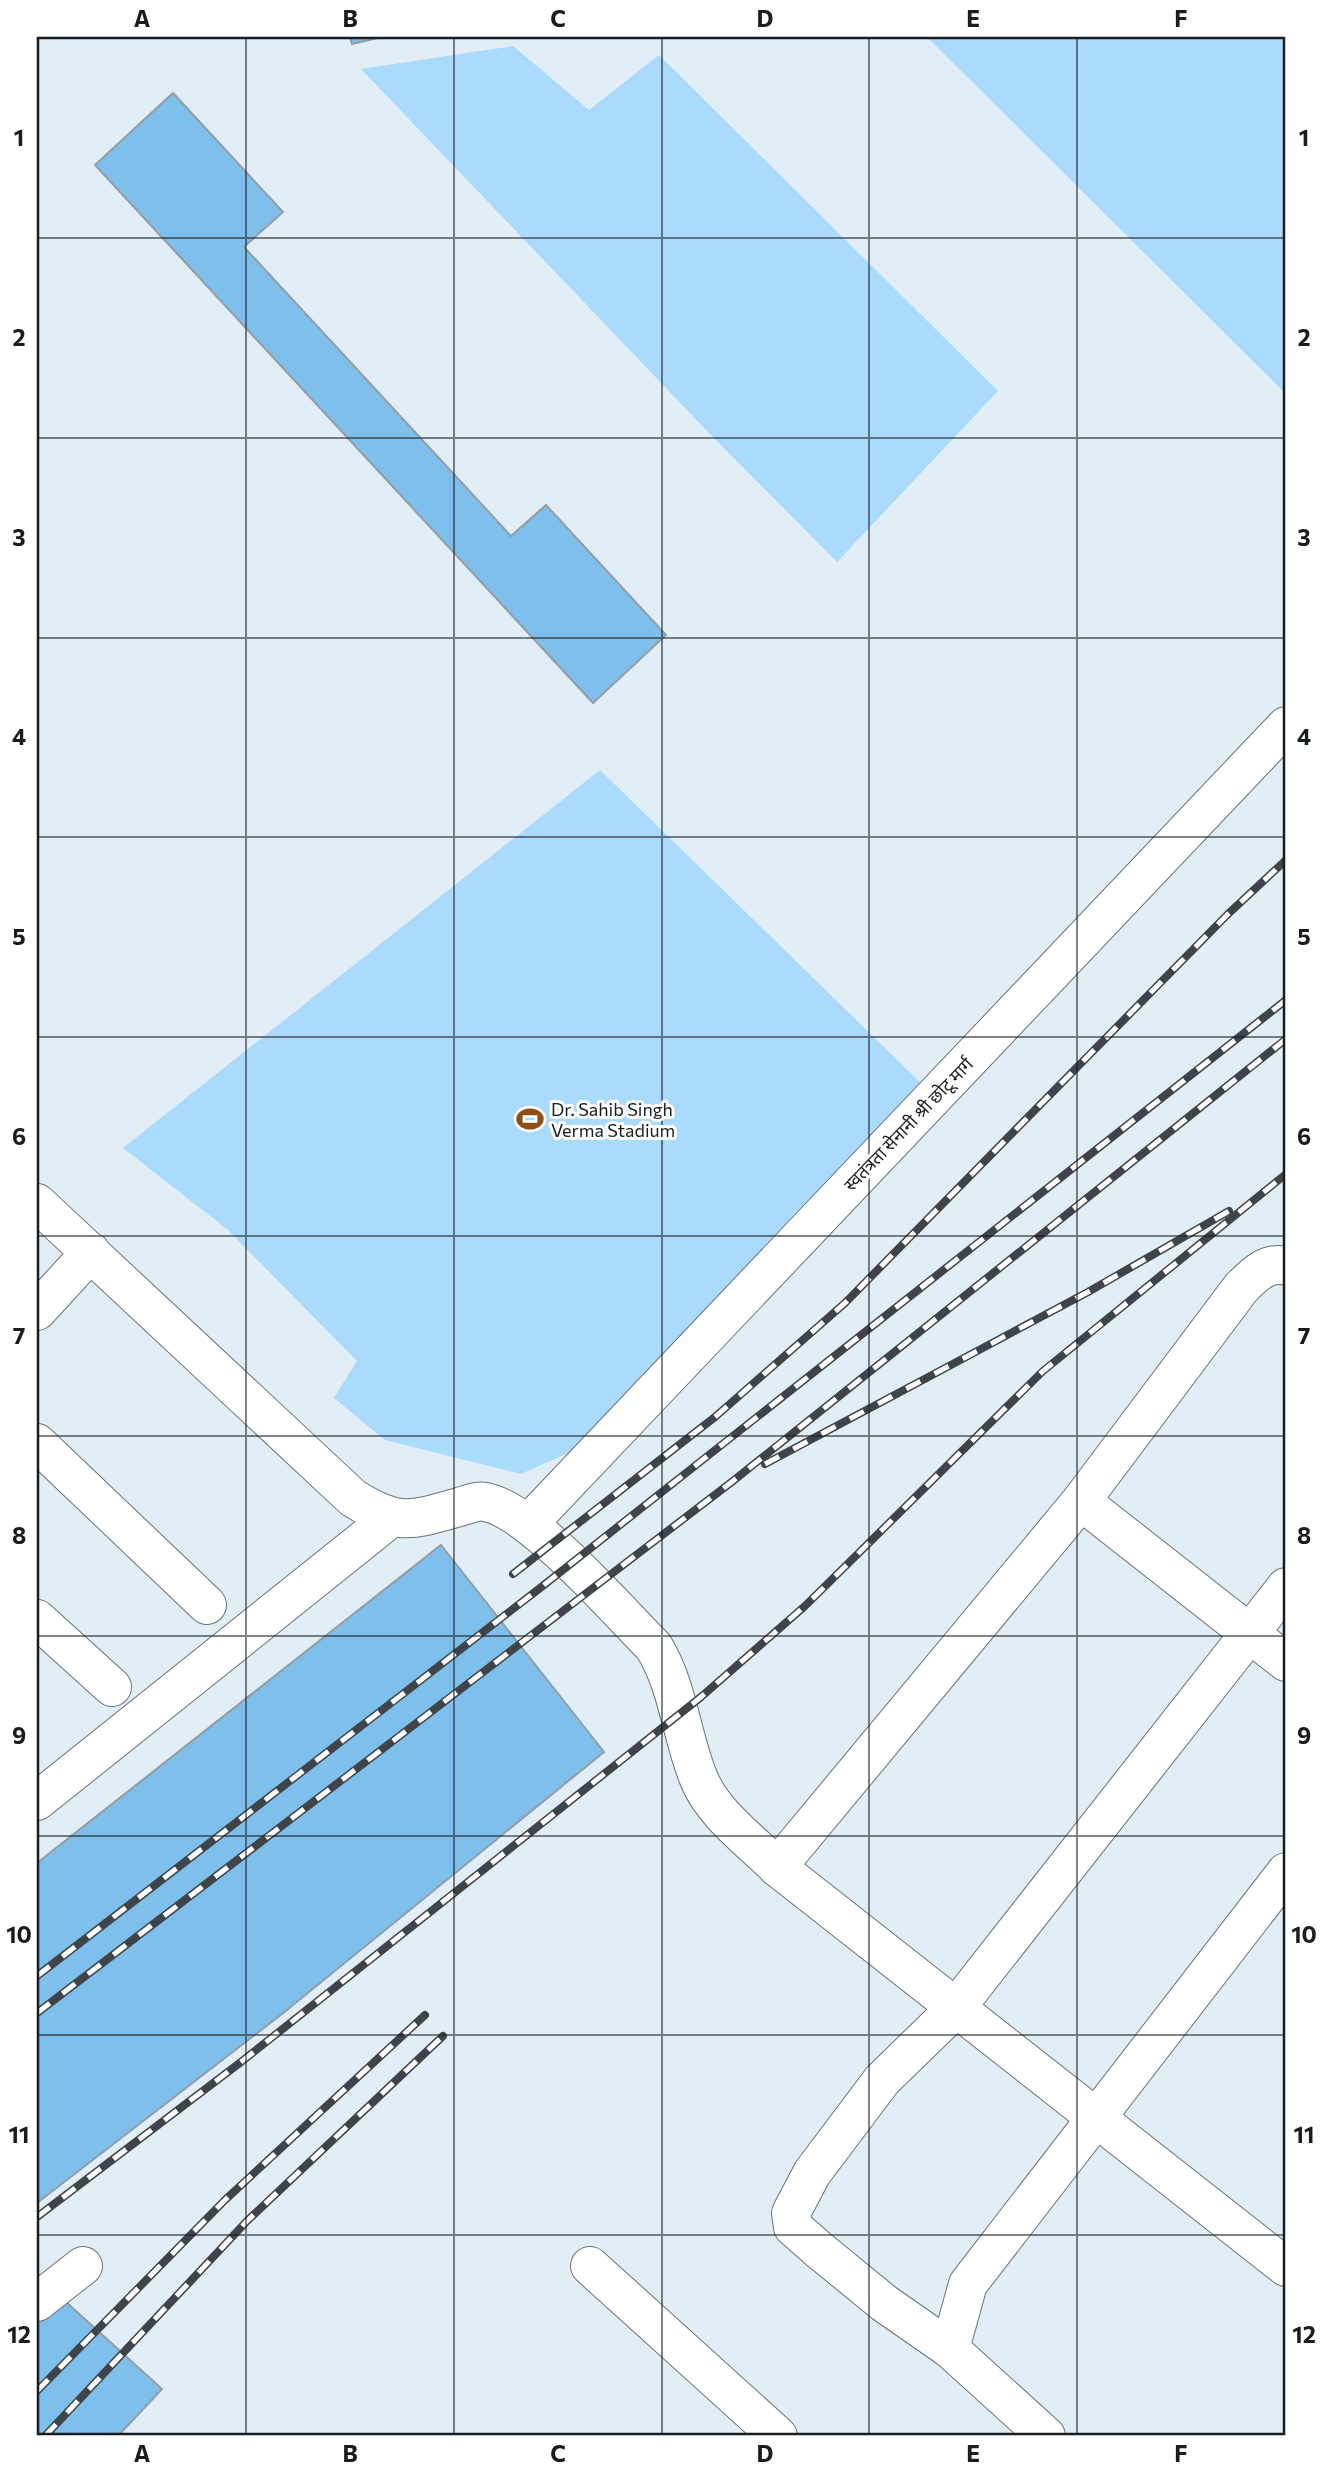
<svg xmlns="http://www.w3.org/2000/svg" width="1323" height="2473" viewBox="0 0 1323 2473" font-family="Commissioner,'Noto Sans Devanagari',sans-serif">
<rect width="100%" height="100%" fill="#e2eef6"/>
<!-- green -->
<g fill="#aadafc">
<path d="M927 37H1286V394Z"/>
<path d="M513 46 589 110 659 55 998 391 837 562 710 434 361 69Z"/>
<path d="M600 770 928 1090 577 1449 521 1474 385 1440 334 1398 357 1361 227 1229 123 1148Z"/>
</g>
<!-- building -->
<g fill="#7ebfeb" stroke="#939da5" stroke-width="2">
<path d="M350 37H382L352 44Z"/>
<path d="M173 93 283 212 244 247 511 536 546 505 666 635 593 703 95 165Z"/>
<path d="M441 1545 604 1752 282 2014 37 2203V1863Z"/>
<path d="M54 2291 162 2389 118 2436H37V2310Z"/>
</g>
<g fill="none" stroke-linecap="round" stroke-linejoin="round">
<defs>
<g id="minor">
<path d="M37 1203 353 1498C398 1526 410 1521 459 1507 467 1505 477 1500 485 1502 530 1509 619 1612 654 1647 679 1688 681 1736 699 1779 713 1814 751 1841 777 1867L1286 2267"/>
<path d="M37 1311 91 1252"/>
<path d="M37 1443 207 1605"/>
<path d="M1081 1501 1241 1288C1254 1275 1267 1261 1286 1266"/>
<path d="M529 1523 1286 726"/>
<path d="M37 1619 112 1687"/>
<path d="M37 1801 392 1517"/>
<path d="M777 1867 1081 1501 1286 1662"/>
<path d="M590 2266 778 2436"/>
<path d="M37 2302 83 2266"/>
<path d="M950 2349 968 2284 1286 1872"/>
<path d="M1046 2436 950 2349 884 2303 818 2249 793 2227 791 2213 812 2173 882 2080 955 2009 1286 1587"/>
</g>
</defs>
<!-- minor casing -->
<use href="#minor" stroke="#68727a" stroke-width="40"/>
<!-- minor -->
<use href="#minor" stroke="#fff" stroke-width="38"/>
<defs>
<g id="rail">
<path d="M765 1464 1088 1292 1229 1211"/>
<path d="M513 1574 715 1417 845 1303 1228 914 1286 860"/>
<path d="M37 1976 535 1592 1286 1000"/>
<path d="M37 2013 733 1481 1286 1039"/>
<path d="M37 2217 241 2062 701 1697 805 1606 1043 1371 1286 1174"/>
<path d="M37 2391 225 2200 425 2015"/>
<path d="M45 2436 247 2221 443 2036"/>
</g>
</defs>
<!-- rail casing -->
<use href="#rail" stroke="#3f4448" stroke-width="8"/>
<!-- rail -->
<use href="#rail" stroke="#fff" stroke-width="5" stroke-dasharray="16" stroke-linecap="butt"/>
</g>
<!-- grid -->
<path fill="none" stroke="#191d20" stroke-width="2" stroke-opacity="0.55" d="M246 37V2436M454 37V2436M662 37V2436M869 37V2436M1077 37V2436M37 238H1286M37 438H1286M37 638H1286M37 837H1286M37 1037H1286M37 1236H1286M37 1436H1286M37 1636H1286M37 1836H1286M37 2035H1286M37 2235H1286"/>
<!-- icons -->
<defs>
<symbol id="stadium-bare" viewBox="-9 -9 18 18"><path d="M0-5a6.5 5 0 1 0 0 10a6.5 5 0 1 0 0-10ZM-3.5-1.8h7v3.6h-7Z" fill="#8d5012" stroke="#fff" stroke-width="2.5" paint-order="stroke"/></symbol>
</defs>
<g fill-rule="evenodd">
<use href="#stadium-bare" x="511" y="1100" width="38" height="38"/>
</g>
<g text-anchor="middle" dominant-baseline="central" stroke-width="6" stroke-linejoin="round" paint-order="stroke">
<!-- poi labels -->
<g font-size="18" fill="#191d20" stroke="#fff" text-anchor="start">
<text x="551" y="1109">Dr. Sahib Singh<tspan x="551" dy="21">Verma Stadium</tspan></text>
</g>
<!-- street labels -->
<g font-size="18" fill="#191d20" stroke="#fff">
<text transform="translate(908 1124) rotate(-46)">स्वतंत्रता सेनानी श्री छोटू मार्ग</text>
</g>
</g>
<!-- border -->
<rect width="1323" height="2473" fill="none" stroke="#ffffff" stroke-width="77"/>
<rect x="38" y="38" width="1246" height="2396" fill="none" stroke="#191d20" stroke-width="2.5"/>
<g font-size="23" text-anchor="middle" font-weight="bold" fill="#191d20">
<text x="142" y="27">A</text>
<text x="350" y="27">B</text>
<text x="558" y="27">C</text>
<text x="765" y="27">D</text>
<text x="973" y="27">E</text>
<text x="1181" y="27">F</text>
<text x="19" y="146">1</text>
<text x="1304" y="146">1</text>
<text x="19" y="346">2</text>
<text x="1304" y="346">2</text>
<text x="19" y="546">3</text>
<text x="1304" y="546">3</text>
<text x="19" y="745">4</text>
<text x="1304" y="745">4</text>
<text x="19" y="945">5</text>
<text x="1304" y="945">5</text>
<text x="19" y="1145">6</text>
<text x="1304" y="1145">6</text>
<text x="19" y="1344">7</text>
<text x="1304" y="1344">7</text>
<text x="19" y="1544">8</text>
<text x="1304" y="1544">8</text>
<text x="19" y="1744">9</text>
<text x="1304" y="1744">9</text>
<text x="19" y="1943">10</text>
<text x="1304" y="1943">10</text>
<text x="19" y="2143">11</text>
<text x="1304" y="2143">11</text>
<text x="19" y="2343">12</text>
<text x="1304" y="2343">12</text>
<text x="142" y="2462">A</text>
<text x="350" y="2462">B</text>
<text x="558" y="2462">C</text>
<text x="765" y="2462">D</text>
<text x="973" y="2462">E</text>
<text x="1181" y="2462">F</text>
</g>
</svg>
